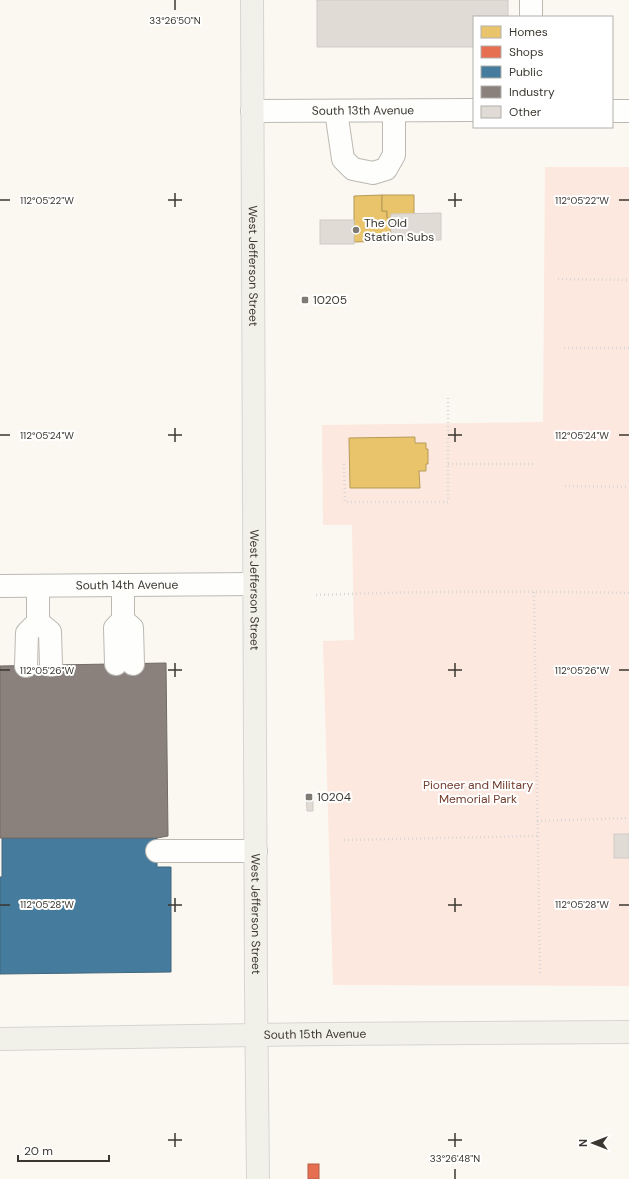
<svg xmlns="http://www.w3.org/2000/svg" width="629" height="1179" viewBox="0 0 629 1179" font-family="'DM Sans',sans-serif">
<rect width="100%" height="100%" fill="#fbf8f1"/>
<!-- green -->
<path fill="#fce8df" d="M545 167H629V986L333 985 323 641 354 640 352 525H323L322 425 543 422Z"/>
<!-- homes -->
<g fill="#e9c46a" stroke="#b59a59">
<path d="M382 195V211H387V218H391V241L354 242V196Z"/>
<path d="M382 195H414V218H387V211H382Z"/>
<path d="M415 437V443H426V449H428V464H426V471H419L420 488H350L349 438Z"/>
</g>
<!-- shops -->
<rect fill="#e76f51" stroke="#b35e47" x="308" y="1164" width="11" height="15"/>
<!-- public -->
<path fill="#457b9d" stroke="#42677c" d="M2 838H157V867H171V972L0 974V877H2Z"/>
<!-- industry -->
<path fill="#8a817c" stroke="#726b65" d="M166 663 168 836 157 838H0V666Z"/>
<!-- building -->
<g fill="#e0dbd5" stroke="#d0cbc6">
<path d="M317 0H508V17H474V47H317Z"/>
<path d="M441 213V240L391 241V214Z"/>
<rect x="320" y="220" width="34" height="24"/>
<path d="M306 794H313V811H307Z"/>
<rect x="614" y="834" width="15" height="24"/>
</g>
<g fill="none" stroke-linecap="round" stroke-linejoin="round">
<defs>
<g id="minor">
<path d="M531 0V17"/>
<path id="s1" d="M252 111 474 110"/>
<path d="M336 111 343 159 353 169 373 173 386 169 394 155V111"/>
<path d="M612 111H629"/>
<path id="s2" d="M0 586 254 584"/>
<path d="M123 620 132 628 133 664"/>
<path d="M38 622 50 632 51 665"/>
<path d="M116 664 115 628 123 620V585"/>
<path d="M26 666 27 633 38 622V586"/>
<path d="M157 851H256"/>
</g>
<g id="major">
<path id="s3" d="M252 0 256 989 258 1179"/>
<path id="s4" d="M0 1039 326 1034 629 1032"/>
</g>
</defs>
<!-- minor casing -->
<use href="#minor" stroke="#bcb9b3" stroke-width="24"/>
<!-- major casing -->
<use href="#major" stroke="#d6d5d1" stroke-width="24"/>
<!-- path -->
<g stroke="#d9d8d6" stroke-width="2.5" stroke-dasharray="1 3" stroke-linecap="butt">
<path d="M558 279 629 280"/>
<path d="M564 348H629"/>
<path d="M344 464 345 502H448V396"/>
<path d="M448 464H534"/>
<path d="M565 486 629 487"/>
<path d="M534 592 540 975"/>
<path d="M316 595C420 591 525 591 629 593"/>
<path d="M537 821 629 818"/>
<path d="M344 840 538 836"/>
</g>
<!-- minor -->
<use href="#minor" stroke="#fefefd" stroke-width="22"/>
<!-- major -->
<use href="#major" stroke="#f2f1e9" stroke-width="22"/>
</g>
<!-- ticks -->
<path fill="none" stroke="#3b3730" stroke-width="1.5" d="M175 0V10M175 193V207M455 193V207M0 200H10M168 200H182M448 200H462M619 200H629M175 428V442M455 428V442M0 435H10M168 435H182M448 435H462M619 435H629M175 663V677M455 663V677M0 670H10M168 670H182M448 670H462M619 670H629M175 898V912M455 898V912M0 905H10M168 905H182M448 905H462M619 905H629M175 1133V1147M455 1133V1147M168 1140H182M448 1140H462M455 1169V1179"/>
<!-- markers -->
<g fill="#7e7b74" stroke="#fff" stroke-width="1.5">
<circle cx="356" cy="230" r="4"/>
<rect x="301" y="296" width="8" height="8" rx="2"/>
<rect x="305" y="793" width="8" height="8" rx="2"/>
</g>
<g text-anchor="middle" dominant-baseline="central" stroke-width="4" stroke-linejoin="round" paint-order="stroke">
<!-- street labels -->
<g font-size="12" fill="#3b3730" stroke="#fff">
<text stroke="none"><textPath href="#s1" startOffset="111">South 13th Avenue</textPath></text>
<text stroke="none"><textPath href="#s3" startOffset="266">West Jefferson Street</textPath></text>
<text stroke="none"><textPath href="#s2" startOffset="127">South 14th Avenue</textPath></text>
<text stroke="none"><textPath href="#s3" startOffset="590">West Jefferson Street</textPath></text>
<text stroke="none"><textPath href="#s3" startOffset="914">West Jefferson Street</textPath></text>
<text stroke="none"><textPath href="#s4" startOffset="315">South 15th Avenue</textPath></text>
</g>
<!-- poi labels -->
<g font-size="12" fill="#3b3730" stroke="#fff" text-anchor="start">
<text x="364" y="223">The Old<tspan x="364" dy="14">Station Subs</tspan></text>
<text x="313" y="300">10205</text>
<text x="317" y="797">10204</text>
</g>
<!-- park labels -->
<g font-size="12" fill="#713c2b" stroke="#fff">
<text x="478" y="785">Pioneer and Military<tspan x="478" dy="14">Memorial Park</tspan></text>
</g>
</g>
<g font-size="10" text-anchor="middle" fill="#3b3730" stroke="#fff" stroke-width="4" stroke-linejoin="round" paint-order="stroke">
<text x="175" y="24">33°26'50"N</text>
<text x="582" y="204">112°05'22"W</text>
<text x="47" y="204">112°05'22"W</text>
<text x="582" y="439">112°05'24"W</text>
<text x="47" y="439">112°05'24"W</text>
<text x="582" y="674">112°05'26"W</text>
<text x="47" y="674">112°05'26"W</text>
<text x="582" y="908">112°05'28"W</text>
<text x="47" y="908">112°05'28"W</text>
<text x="455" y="1162">33°26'48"N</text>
</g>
<!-- legend -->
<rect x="473" y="16" width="140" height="112" fill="#ffffff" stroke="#b1afac"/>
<rect x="481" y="26" width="20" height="12" fill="#e9c46a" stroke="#b1afac"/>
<text x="509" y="36" font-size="12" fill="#3b3730">Homes</text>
<rect x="481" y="46" width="20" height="12" fill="#e76f51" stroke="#b1afac"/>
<text x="509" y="56" font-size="12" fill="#3b3730">Shops</text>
<rect x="481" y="66" width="20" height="12" fill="#457b9d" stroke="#b1afac"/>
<text x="509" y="76" font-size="12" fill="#3b3730">Public</text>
<rect x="481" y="86" width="20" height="12" fill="#8a817c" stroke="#b1afac"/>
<text x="509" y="96" font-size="12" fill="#3b3730">Industry</text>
<rect x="481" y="106" width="20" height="12" fill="#e0dbd5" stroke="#b1afac"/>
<text x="509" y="116" font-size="12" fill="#3b3730">Other</text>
<!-- north arrow -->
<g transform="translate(593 1143) rotate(270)" stroke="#ffffff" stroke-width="3" paint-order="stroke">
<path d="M0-3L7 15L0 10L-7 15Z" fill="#3b3730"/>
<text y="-6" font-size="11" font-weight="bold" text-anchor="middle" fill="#3b3730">N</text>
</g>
<!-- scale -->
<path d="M18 1155v6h91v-6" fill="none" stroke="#3b3730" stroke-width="2"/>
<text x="24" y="1155" font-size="12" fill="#3b3730" stroke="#ffffff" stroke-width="3" paint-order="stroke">20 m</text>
</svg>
